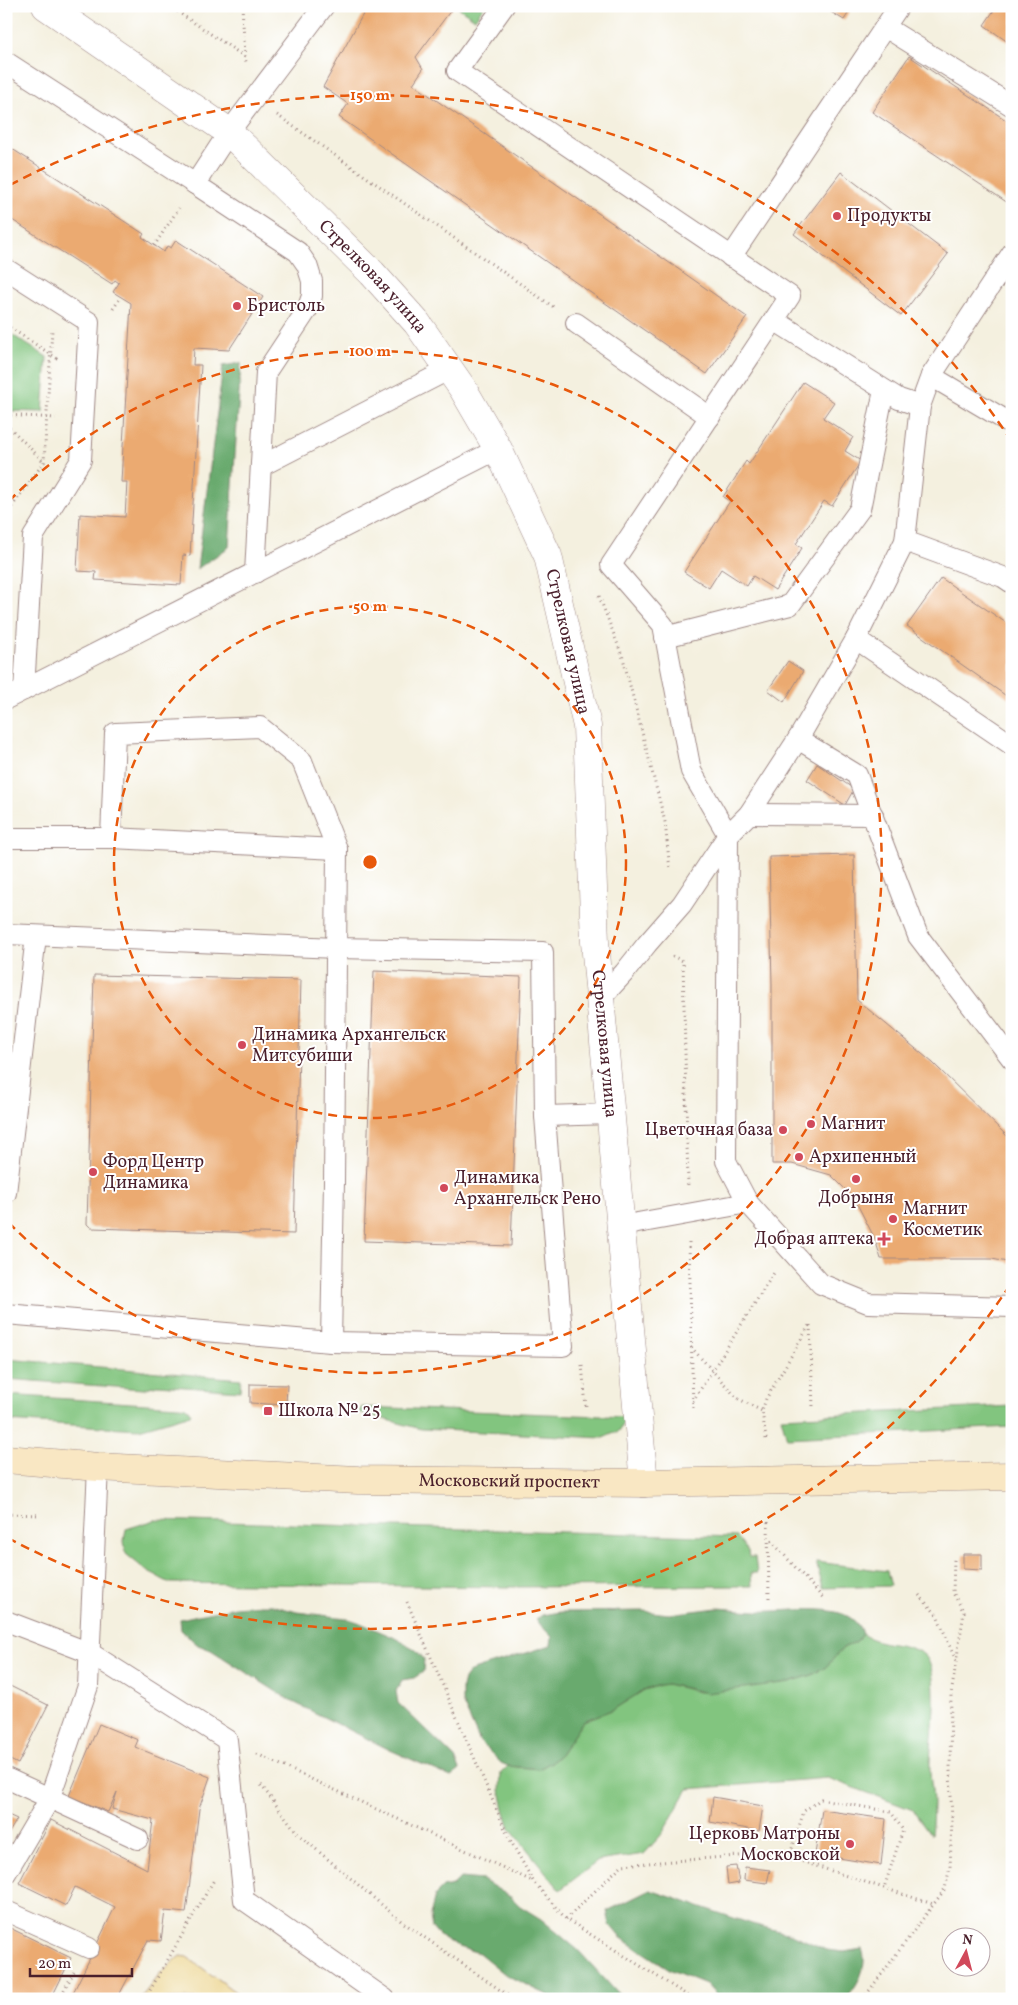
<svg xmlns="http://www.w3.org/2000/svg" width="1018" height="2005" viewBox="0 0 1018 2005" font-family="Vollkorn,serif">
<rect width="100%" height="100%" fill="#fff"/>
<filter id="ink" filterUnits="userSpaceOnUse"><feTurbulence type="fractalNoise" baseFrequency=".02" numOctaves="2"/><feDisplacementMap in="SourceGraphic" scale="10" xChannelSelector="R" yChannelSelector="G"/><feConvolveMatrix kernelMatrix="1 2 1 2 8 2 1 2 1" color-interpolation-filters="sRGB"/></filter>
<filter id="wash" filterUnits="userSpaceOnUse"><feTurbulence type="fractalNoise" baseFrequency=".0096" numOctaves="4" result="noise"/><feDisplacementMap in="SourceGraphic" scale="20" xChannelSelector="R" yChannelSelector="G"/><feGaussianBlur stdDeviation="1.12" result="paint"/><feColorMatrix in="noise" values="0 0 0 0 0 0 0 0 0 0 0 0 0 0 0 0 0 1.4 0 .05"/><feComposite in="paint" operator="in"/></filter>
<g filter="url(#wash)">
<rect width="100%" height="100%" fill="#f4f0df"/>
<!-- green -->
<g fill="#82c57f" stroke="#667255">
<path d="M456 6H484L475 19Z"/>
<path d="M6 331 47 357 43 412 6 411Z"/>
<path d="M6 1359 241 1379 240 1391 157 1385 143 1389 6 1379Z"/>
<path d="M6 1395 178 1406C185 1406 188 1407 191 1414L139 1429 6 1421Z"/>
<path d="M1012 1406V1427L787 1438 781 1417Z"/>
<path d="M362 1407 628 1417 619 1431 603 1438 421 1429 358 1412Z"/>
<path d="M155 1520 737 1537 748 1551 749 1557H755L757 1573H751L752 1586 509 1587 170 1583 148 1572 126 1554 124 1541 126 1529Z"/>
<path d="M816 1562 887 1571 891 1586 823 1588Z"/>
<path d="M862 1634C880 1647 905 1641 923 1654 942 1667 931 1741 930 1762 929 1776 933 1790 933 1804 933 1815 932 1825 931 1835L913 1810 828 1778 688 1789 662 1834 644 1854 598 1861 560 1890 510 1828 504 1809 500 1790 501 1773 508 1766 539 1769 553 1761 560 1755 583 1721 614 1709 644 1690 660 1685 667 1684 699 1692 789 1682 812 1675 826 1667 843 1648 857 1641Z"/>
</g>
<!-- forest -->
<g fill="#69aa6e" stroke="#5a644c">
<path d="M241 363 229 547 197 569 223 366Z"/>
<path d="M260 1605H272L297 1612 346 1618 358 1622 393 1637 415 1649 424 1659 423 1672 414 1678 402 1680 396 1691 398 1703 455 1758 460 1770 451 1777 390 1750 291 1701 211 1650 198 1645 181 1630 180 1619 235 1607Z"/>
<path d="M717 1608C736 1609 754 1612 772 1611 798 1611 854 1601 862 1634L857 1641 843 1648 826 1667 812 1675 789 1682 707 1693 667 1684 660 1685 644 1690 614 1709 583 1721 560 1755 553 1761 539 1769 508 1766 501 1763 480 1742 462 1702V1687L464 1679 470 1671 551 1645 552 1637 536 1620 542 1615 561 1612 643 1611 669 1614Z"/>
<path d="M460 1878 483 1880 512 1898 520 1906 541 1919 578 1950 623 1999H556L506 1975 479 1953 456 1946 438 1935 432 1928 430 1916 435 1895 443 1887 453 1885Z"/>
<path d="M650 1890 752 1924 791 1934 827 1950 844 1952 862 1949C869 1966 857 1987 845 1999H723L716 1995 706 1984 671 1970 620 1937 610 1925 607 1911Z"/>
</g>
<!-- sand -->
<path fill="#eeda9e" stroke="#9c7c64" d="M180 1956 187 1957 245 1999H140L160 1973Z"/>
<g id="blocks">
<!-- building -->
<g fill="#ebaa71">
<path d="M370 6H454L416 57 423 69 413 84 747 317 707 374 339 117 348 104 323 87 362 16Z"/>
<path d="M821 6H853L844 20Z"/>
<path d="M997 6H1012V45L984 25Z"/>
<path d="M909 56 1012 124V197L1008 203 872 112Z"/>
<path d="M6 145 144 234 142 237 164 252 167 246 171 248 176 240 263 297 229 350 194 348 193 365H201L190 556 183 555 181 585 95 580 96 572 77 571 80 514 125 517 127 482H121L131 303 113 292 119 283 115 280 112 284 6 216Z"/>
<path d="M841 172 948 254 901 316 794 234Z"/>
<path d="M803 382 834 402 823 418 853 437 845 451 861 461 832 506 824 501 796 544 802 548 775 590 753 576 747 586 721 569 709 588 684 572 730 501 723 497 746 461 749 464Z"/>
<path d="M941 578 1012 627V700L907 626Z"/>
<path d="M788 661 803 671 784 702 768 690Z"/>
<path d="M817 764 854 789 845 805 807 780Z"/>
<path d="M854 855 857 1000 933 1063 1012 1141V1263L992 1259H881L875 1239 854 1198 831 1175 792 1164H772V984L769 857Z"/>
<path d="M374 971 521 977 511 1246 364 1241Z"/>
<path d="M94 975 301 980 294 1234 91 1228 87 1224Z"/>
<path d="M250 1384 287 1385 286 1405 250 1403Z"/>
<path d="M963 1554H982V1570L963 1569Z"/>
<path d="M6 1684 48 1705 18 1764 6 1758Z"/>
<path d="M99 1724 138 1740 135 1747 210 1777 199 1809 186 1913 165 1911 161 1941 148 1940 117 1999H70L115 1907 75 1887 66 1906 19 1883 51 1820 147 1869 153 1820 112 1809 117 1792 108 1812 69 1796Z"/>
<path d="M713 1797 763 1806 759 1831 710 1822Z"/>
<path d="M822 1810 886 1819 881 1865 815 1854Z"/>
<path d="M6 1814 17 1819 6 1838Z"/>
<path d="M736 1866 739 1883 728 1885 726 1867Z"/>
<path d="M745 1867 770 1870 767 1883 744 1880Z"/>
<path d="M6 1926 71 1958 51 1999H14L6 1995Z"/>
</g>
</g>
</g>
<g filter="url(#ink)">
<use href="#blocks" fill-opacity="0" stroke="#9f8885" stroke-width="1"/>
<g fill="none" stroke-linecap="round" stroke-linejoin="round">
<defs>
<g id="service">
<path d="M504 6 457 71 790 296 611 565 663 625 691 771 728 835 726 1161 748 1203 821 1284 868 1303 1012 1307"/>
<path d="M885 27 1012 106"/>
<path d="M6 62 195 184 229 132 324 6"/>
<path d="M195 184 298 252 307 265 312 281V296L307 310 266 372 255 573"/>
<path d="M731 257 899 6"/>
<path d="M6 269 89 322 81 460 33 537 24 690"/>
<path d="M576 323 710 417"/>
<path d="M931 376 1012 424"/>
<path d="M920 406 931 376 1012 253"/>
<path d="M261 466 450 369"/>
<path d="M905 541 1003 577 1012 583"/>
<path d="M665 637 790 605 860 509 884 390"/>
<path d="M856 639 1012 745"/>
<path d="M6 699 498 449"/>
<path d="M798 739 857 775 918 936 1012 1059"/>
<path d="M749 814 873 815"/>
<path d="M6 838H111L337 849"/>
<path d="M111 838 115 733 260 727 302 761 337 849 334 1182 331 1342"/>
<path d="M6 934 336 948 543 952 545 1116"/>
<path d="M600 999 624 973 647 944 682 904 728 835 749 814 798 739 856 639 905 541 920 406 899 399 774 320"/>
<path d="M6 1193 36 936"/>
<path d="M621 1226 748 1203"/>
<path d="M6 1314 331 1342 563 1346 545 1116 611 1114"/>
<path d="M6 1621 90 1653 227 1740 244 1900 385 1999"/>
<path d="M6 1778 138 1839"/>
<path d="M6 1873 49 1800 88 1686 98 1467"/>
<path d="M6 1911 89 1948"/>
</g>
<path id="minor" d="M46 6 229 132"/>
<g id="tertiary">
<path id="s1" d="M229 132 372 273 417 323 463 389 498 449 548 556 587 726 595 942 644 1483"/>
</g>
<g id="secondary">
<path id="s2" d="M6 1459 98 1467 358 1480 644 1483 1012 1476"/>
</g>
</defs>
<!-- service casing -->
<use href="#service" stroke="#9f8885" stroke-width="22"/>
<!-- minor casing -->
<use href="#minor" stroke="#9f8885" stroke-width="29"/>
<!-- tertiary casing -->
<use href="#tertiary" stroke="#9f8885" stroke-width="29"/>
<!-- secondary casing -->
<use href="#secondary" stroke="#9f8885" stroke-width="29"/>
<!-- path -->
<g stroke="#9f8885" stroke-width="3" stroke-dasharray="1 4" stroke-linecap="butt">
<path d="M169 6 245 57 246 62"/>
<path d="M242 6 245 56"/>
<path d="M277 115 555 308"/>
<path d="M154 246 179 208"/>
<path d="M113 309 121 297"/>
<path d="M6 325 58 359"/>
<path d="M6 415 56 418"/>
<path d="M6 424 45 463"/>
<path d="M6 515 44 462 52 330"/>
<path d="M599 596 623 658 665 822 670 870"/>
<path d="M672 956 683 961 688 1186"/>
<path d="M689 1242 693 1409"/>
<path d="M810 1325 813 1407"/>
<path d="M691 1347 737 1398 762 1411"/>
<path d="M582 1365 586 1406"/>
<path d="M693 1401 774 1273"/>
<path d="M766 1439 762 1411 766 1399 810 1324"/>
<path d="M6 1514 41 1515"/>
<path d="M768 1522 769 1600"/>
<path d="M768 1537 824 1599"/>
<path d="M919 1595 937 1615 956 1661"/>
<path d="M407 1602 508 1836 533 1881 566 1919 693 1999"/>
<path d="M257 1754 532 1881"/>
<path d="M261 1785 298 1834 401 1921 513 1999"/>
<path d="M789 1858 804 1811 821 1799 891 1812 903 1830 884 1888"/>
<path d="M566 1919 622 1865 776 1853 933 1904"/>
<path d="M59 1999 74 1972"/>
<path d="M145 1999 214 1880"/>
<path d="M863 1999 945 1889 950 1867 952 1821 950 1770 951 1695 964 1612 953 1593 954 1559"/>
</g>
<!-- service -->
<use href="#service" stroke="#fff" stroke-width="20"/>
<!-- minor -->
<use href="#minor" stroke="#fff" stroke-width="28"/>
<!-- tertiary -->
<use href="#tertiary" stroke="#fff" stroke-width="28"/>
<!-- secondary -->
<use href="#secondary" stroke="#f9e7c3" stroke-width="28"/>
</g>
</g>
<!-- distance rings -->
<g fill="none" stroke="#e8590c" stroke-width="2.5" stroke-dasharray="9 6">
<circle cx="370" cy="862" r="256"/>
<path d="M9 501A511 511 0 1 1 9 1223"/>
<path d="M1010 1285A767 767 0 0 1 10 1539M10 185A767 767 0 0 1 1010 439"/>
</g>
<!-- markers -->
<g fill="#d1495b" stroke="#fff" stroke-width="2">
<circle cx="837" cy="216" r="5"/>
<circle cx="237" cy="306" r="5"/>
<circle cx="242" cy="1045" r="5"/>
<circle cx="811" cy="1124" r="5"/>
<circle cx="783" cy="1130" r="5"/>
<circle cx="799" cy="1157" r="5"/>
<circle cx="93" cy="1172" r="5"/>
<circle cx="856" cy="1179" r="5"/>
<circle cx="444" cy="1188" r="5"/>
<circle cx="893" cy="1219" r="5"/>
<path d="M881.5 1231.5h5v5h5v5h-5v5h-5v-5h-5v-5h5z"/>
<rect x="263" y="1406" width="10" height="10" rx="2.5"/>
<circle cx="850" cy="1844" r="5"/>
</g>
<g text-anchor="middle" dominant-baseline="central" stroke-width="4" stroke-linejoin="round" paint-order="stroke">
<!-- poi labels -->
<g font-size="18" fill="#4a1f2b" stroke="#fff" text-anchor="start">
<text x="847" y="216">Продукты</text>
<text x="247" y="306">Бристоль</text>
<text x="252" y="1035">Динамика Архангельск<tspan x="252" dy="21">Митсубиши</tspan></text>
<text x="821" y="1124">Магнит</text>
<text x="773" y="1130" text-anchor="end">Цветочная база</text>
<text x="809" y="1157">Архипенный</text>
<text x="103" y="1162">Форд Центр<tspan x="103" dy="21">Динамика</tspan></text>
<text x="454" y="1178">Динамика<tspan x="454" dy="21">Архангельск Рено</tspan></text>
<text x="856" y="1198" text-anchor="middle">Добрыня</text>
<text x="903" y="1209">Магнит<tspan x="903" dy="21">Косметик</tspan></text>
<text x="874" y="1239" text-anchor="end">Добрая аптека</text>
<text x="278" y="1411">Школа № 25</text>
<text x="840" y="1834" text-anchor="end">Церковь Матроны<tspan x="840" dy="21">Московской</tspan></text>
</g>
<!-- street labels -->
<g font-size="18" fill="#4a1f2b" stroke="#fff">
<text stroke="none"><textPath href="#s1" startOffset="204">Стрелковая улица</textPath></text>
<text stroke="none"><textPath href="#s1" startOffset="624">Стрелковая улица</textPath></text>
<text stroke="none"><textPath href="#s1" startOffset="1029">Стрелковая улица</textPath></text>
<text stroke="none"><textPath href="#s2" startOffset="504">Московский проспект</textPath></text>
</g>
</g>
<circle cx="370" cy="862" r="8" fill="#e8590c" stroke="#fff" stroke-width="2.5"/>
<g font-size="15" text-anchor="middle" font-weight="bold" fill="#e8590c" stroke="#fff" stroke-width="4" stroke-linejoin="round" paint-order="stroke">
<text x="370" y="100">150 m</text>
<text x="370" y="356">100 m</text>
<text x="370" y="611">50 m</text>
</g>
<!-- margin -->
<rect width="1018" height="2005" fill="none" stroke="#fff" stroke-width="25"/>
<!-- north arrow -->
<g transform="translate(966 1952) rotate(7)"><circle r="24" fill="#ffffff" stroke="#b7a5aa"/>
<path d="M0-4L9 19L0 12L-9 19Z" fill="#d1495b"/>
<text y="-8" font-size="14" font-weight="bold" text-anchor="middle" fill="#4a1f2b">N</text>
</g>
<!-- scale -->
<path d="M30 1968v8h102v-8" fill="none" stroke="#4a1f2b" stroke-width="2.5"/>
<text x="38" y="1968" font-size="15" fill="#4a1f2b" stroke="#ffffff" stroke-width="4" paint-order="stroke">20 m</text>
</svg>
